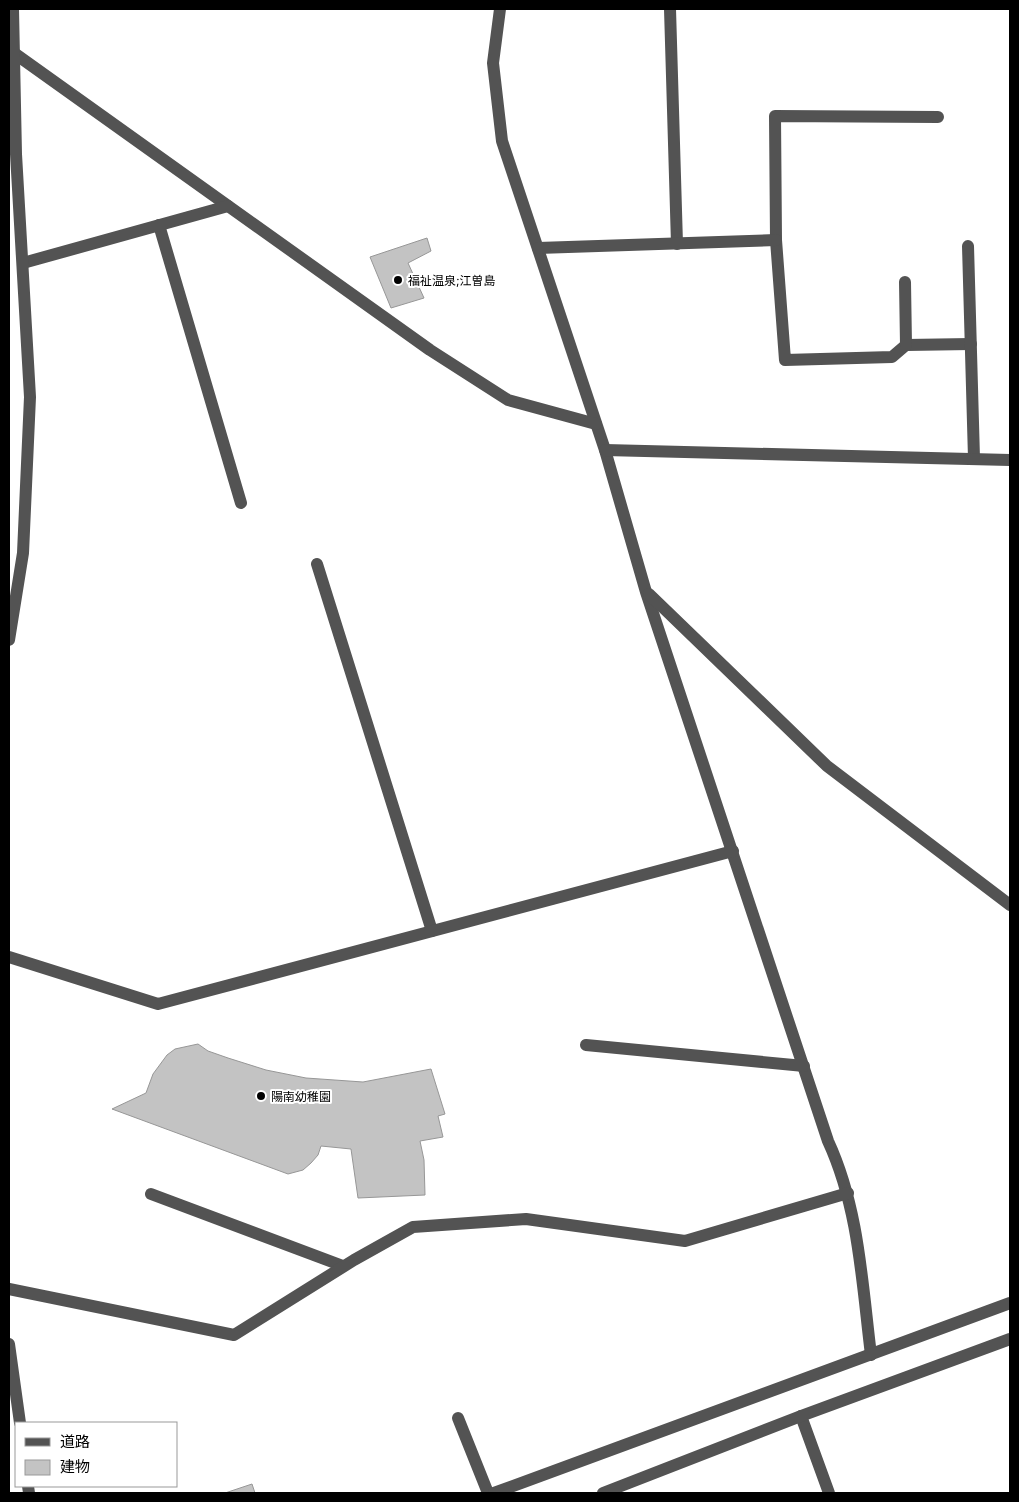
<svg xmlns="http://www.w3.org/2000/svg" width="1019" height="1502" viewBox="0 0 1019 1502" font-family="Inter,'Noto Sans JP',sans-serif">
<rect width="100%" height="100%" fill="#fff"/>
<!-- building -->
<g fill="#c3c3c3" stroke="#979797">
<path d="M427 238 431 251 408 263 424 298 391 308 370 257Z"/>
<path d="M198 1044 208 1051 228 1058 266 1070 306 1078 363 1082 431 1069 445 1114 438 1116 443 1137 420 1141 424 1160 425 1195 358 1198 351 1149 321 1146 318 1155 311 1163 303 1170 288 1174 112 1109 146 1093 153 1074 167 1055 175 1049Z"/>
<path d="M252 1484 255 1493H225Z"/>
</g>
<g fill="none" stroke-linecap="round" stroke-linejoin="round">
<!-- minor -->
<g stroke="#535353" stroke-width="12">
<path d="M500 9 493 63 502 141 605 450 646 592 828 1141C859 1208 862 1283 871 1355"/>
<path d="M670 9 677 244"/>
<path d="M9 53H14L430 350 508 400 596 424"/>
<path d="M938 117 775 116 776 240 785 360 892 357 906 345 971 344"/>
<path d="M159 225 241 503"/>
<path d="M968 246 974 458"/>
<path d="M538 248 776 240"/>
<path d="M23 263 228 206"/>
<path d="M905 282 906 345"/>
<path d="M605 450 1010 460"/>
<path d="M317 564 432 931"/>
<path d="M649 594 827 766 1010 905"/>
<path d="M9 640 23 553 30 397 16 154 13 9"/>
<path d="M9 957 158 1004 733 851"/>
<path d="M586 1045 804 1066"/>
<path d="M151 1194 343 1266"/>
<path d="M9 1289 234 1335 354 1260 413 1227 526 1219 685 1241 848 1193"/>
<path d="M9 1344 20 1423"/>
<path d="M801 1416 829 1493"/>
<path d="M458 1418 488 1493"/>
<path d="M28 1486 29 1493"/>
<path d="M494 1493 1010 1303"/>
<path d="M603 1493 801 1416 1010 1339"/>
</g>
</g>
<!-- markers -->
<g fill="#000" stroke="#fff" stroke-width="2">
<circle cx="398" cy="280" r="5"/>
<circle cx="261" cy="1096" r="5"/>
</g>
<g text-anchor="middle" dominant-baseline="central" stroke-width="4" stroke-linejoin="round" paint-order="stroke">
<!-- poi labels -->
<g font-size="12" fill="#000" stroke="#fff" text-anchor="start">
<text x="408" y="280">福祉温泉;江曽島</text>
<text x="271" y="1096">陽南幼稚園</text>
</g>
</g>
<!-- border -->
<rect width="1019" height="1502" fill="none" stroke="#000000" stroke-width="20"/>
<!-- legend -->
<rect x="15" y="1422" width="162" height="65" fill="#ffffff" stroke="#999999"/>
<rect x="25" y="1438" width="25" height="8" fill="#535353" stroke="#999999"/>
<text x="60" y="1447" font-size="15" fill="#000000">道路</text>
<rect x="25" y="1460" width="25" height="15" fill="#c3c3c3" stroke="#999999"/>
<text x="60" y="1472" font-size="15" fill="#000000">建物</text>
</svg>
